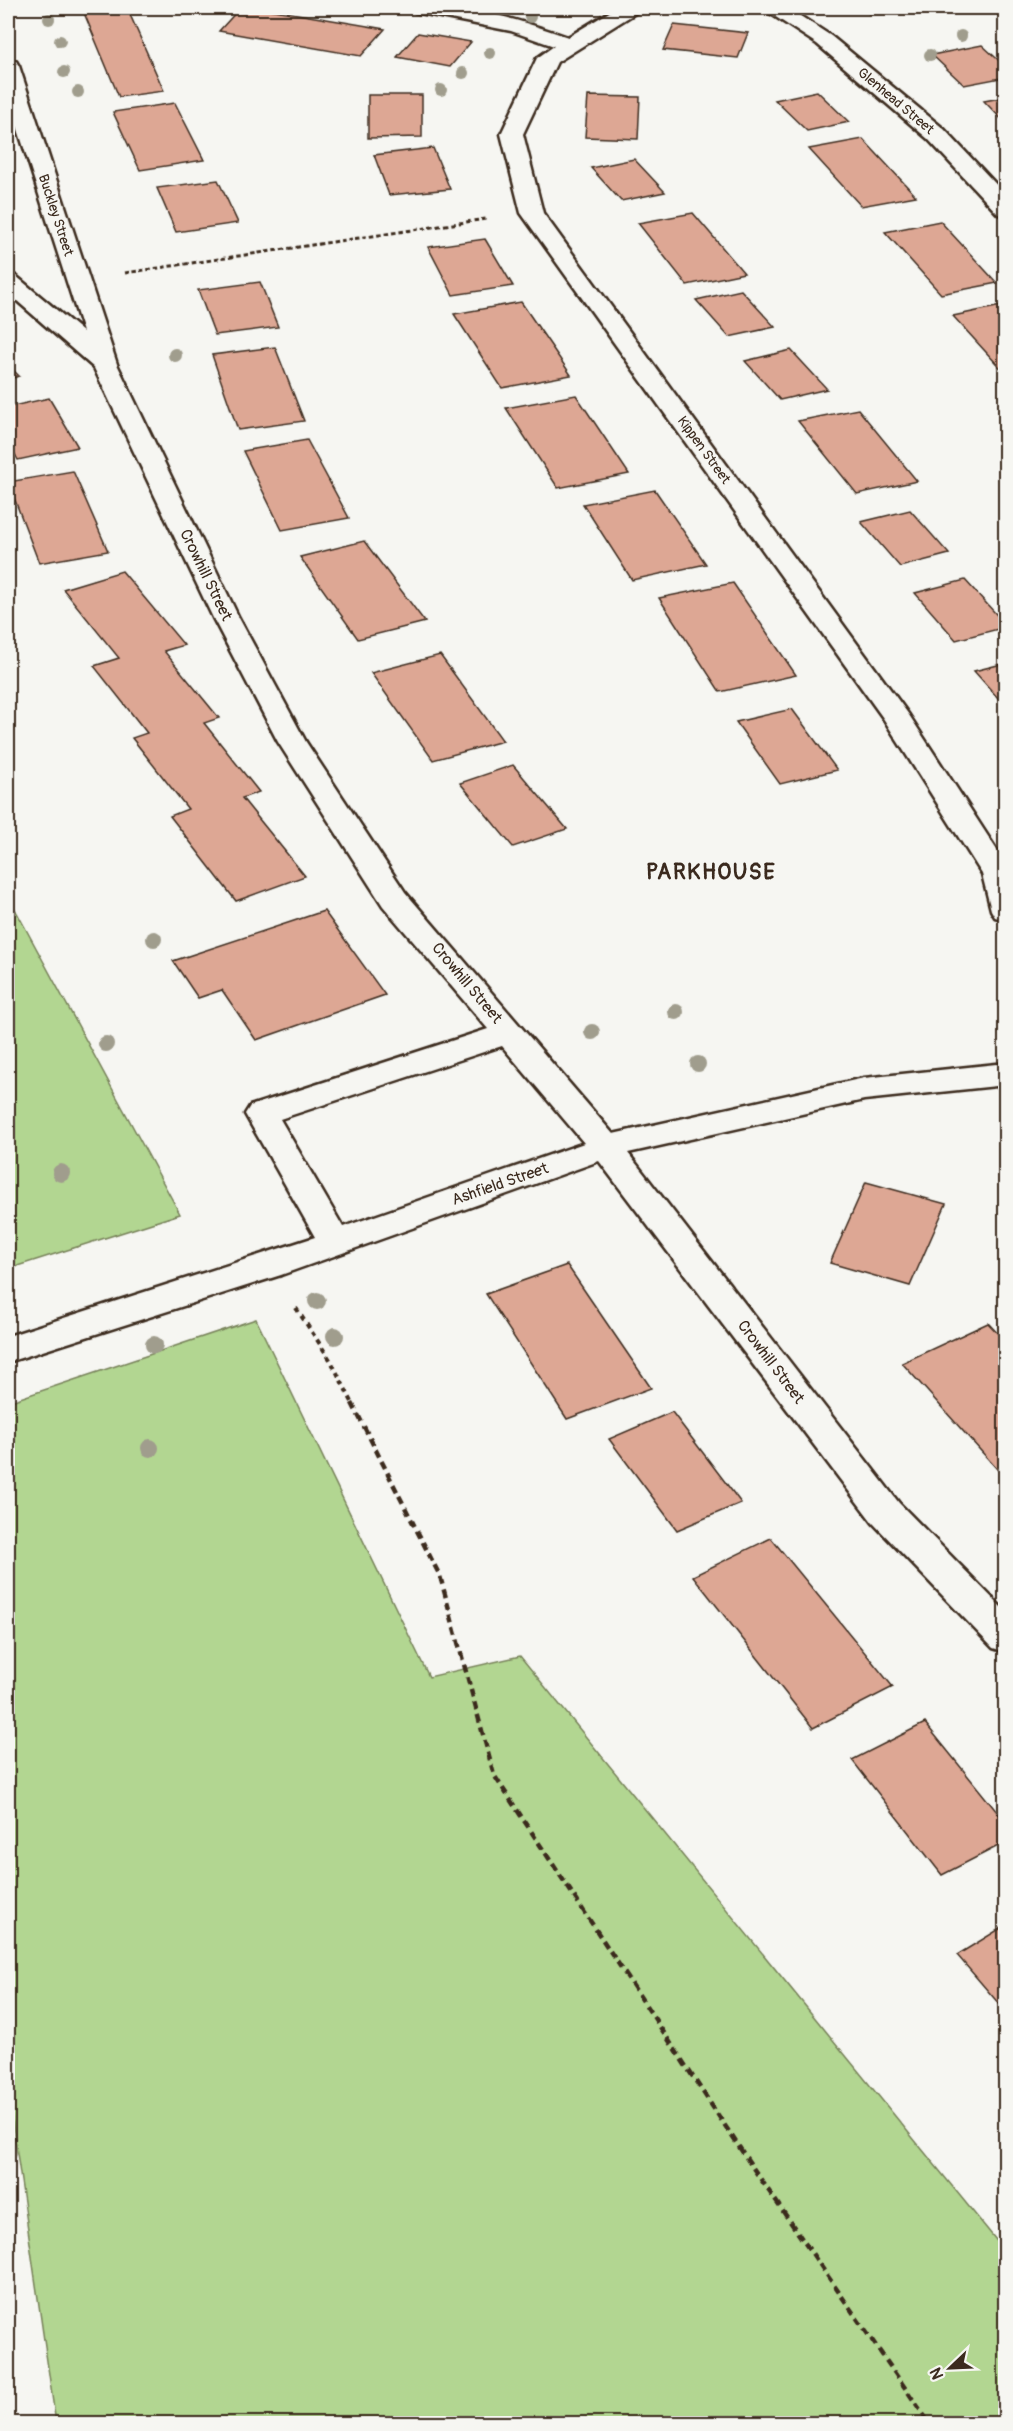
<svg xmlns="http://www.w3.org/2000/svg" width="1013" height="2431" viewBox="0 0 1013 2431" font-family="Pangolin,sans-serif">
<rect width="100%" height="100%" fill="#f6f6f2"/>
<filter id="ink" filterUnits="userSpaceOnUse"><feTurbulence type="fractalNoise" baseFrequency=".0167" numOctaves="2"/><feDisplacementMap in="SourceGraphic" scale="12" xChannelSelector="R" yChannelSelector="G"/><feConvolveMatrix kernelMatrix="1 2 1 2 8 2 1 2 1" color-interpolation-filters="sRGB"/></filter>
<g filter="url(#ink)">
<!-- green -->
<g fill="#b2d691" stroke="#768058" stroke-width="1.5">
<path d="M8 896 180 1214 8 1269Z"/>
<path d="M256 1319 429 1677 520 1656 1005 2251V2423H56L8 2091V1402Z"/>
</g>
<!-- building -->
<g fill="#dda794" stroke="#3b2a1e" stroke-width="1.5">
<path d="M82 8H127L164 91 119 97Z"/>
<path d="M240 8H262L385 29 361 56 219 31Z"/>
<path d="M486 8H520L516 13Z"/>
<path d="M863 8H904L869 14Z"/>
<path d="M674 25 748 33 738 58 663 50Z"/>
<path d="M418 33 471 42 450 67 397 57Z"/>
<path d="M982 45 1006 67V77L964 85 932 55Z"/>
<path d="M817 91 849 122 807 131 775 100Z"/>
<path d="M368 95H422V137L368 138Z"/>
<path d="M588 96 640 97 638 139 585 137Z"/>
<path d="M1006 97V124L984 101Z"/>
<path d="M175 103 204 160 140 170 113 112Z"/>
<path d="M863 139 916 196 861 206 809 149Z"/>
<path d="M433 148 450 189 389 195 374 155Z"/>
<path d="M634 159 665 192 621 201 591 168Z"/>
<path d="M218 180 238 223 176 232 157 188Z"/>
<path d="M693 213 744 273 687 285 638 223Z"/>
<path d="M940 221 997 283 941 294 885 232Z"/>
<path d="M485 239 513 286 453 295 428 247Z"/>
<path d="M260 282 278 327 215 335 198 290Z"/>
<path d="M741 290 775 327 729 337 696 300Z"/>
<path d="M521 302 571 375 502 388 454 314Z"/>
<path d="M1006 305V374L953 316Z"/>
<path d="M275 347 304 421 238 430 212 355Z"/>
<path d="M791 350 827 389 780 400 745 361Z"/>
<path d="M8 365 19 376 8 380Z"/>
<path d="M576 395 629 474 558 488 506 408Z"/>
<path d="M49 398 78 447 18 460 8 441V407Z"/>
<path d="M858 409 917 481 857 494 798 421Z"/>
<path d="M307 440 349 518 282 530 243 451Z"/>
<path d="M73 471 108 551 39 563 8 482Z"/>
<path d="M655 490 706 564 632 580 583 504Z"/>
<path d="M910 510 949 554 900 567 861 522Z"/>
<path d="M364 541 425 622 358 639 300 557Z"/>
<path d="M122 571 184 645 164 651 219 718 204 723 259 792 242 798 305 876 236 901 170 816 188 809 132 738 147 733 94 666 119 658 63 589Z"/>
<path d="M965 580 1006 625V627L956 640 915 593Z"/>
<path d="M733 583 796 675 720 692 659 598Z"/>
<path d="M440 655 503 741 433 760 371 673Z"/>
<path d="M1006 663V707L974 671Z"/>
<path d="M792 709 837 770 780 784 736 722Z"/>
<path d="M513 765 567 829 513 847 460 783Z"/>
<path d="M324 911 385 995 256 1040 222 990 198 998 173 961Z"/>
<path d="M866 1182 946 1204 910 1286 830 1263Z"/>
<path d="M567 1265 651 1388 567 1419 486 1294Z"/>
<path d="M988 1323 1006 1342V1479L902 1363Z"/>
<path d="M672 1412 741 1503 677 1530 609 1439Z"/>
<path d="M771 1538 893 1687 813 1728 693 1576Z"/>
<path d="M925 1723 1006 1823V1842L942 1875 852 1760Z"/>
<path d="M1006 1925V2012L957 1955Z"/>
</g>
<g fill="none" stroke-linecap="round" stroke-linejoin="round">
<defs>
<g id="minor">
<path d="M412 8C464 2 519 20 568 37L616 8H640L637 12 557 62 523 134 543 213 909 715 1006 864V920L995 917 991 910 982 874 883 718 521 213 501 134 537 58 554 46 511 31 415 12Z"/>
<path d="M765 8H788L831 36 944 129 1006 195V216L998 214 928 139 817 44 768 12Z"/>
<path d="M8 60 16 61 19 66 117 364 239 618 306 742 405 892 613 1134 864 1078 1006 1063V1085L864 1100 628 1153 899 1503 1006 1612V1652L993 1648 873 1523 599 1161 281 1275 8 1362V1336L315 1237 245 1114 250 1106 488 1029 383 906 278 742 213 618 94 368 8 293V274L16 276 83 332 8 98ZM502 1046 584 1143 343 1227 280 1119Z"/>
</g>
</defs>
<!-- minor casing -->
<use href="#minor" stroke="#3b2a1e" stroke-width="5"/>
<!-- path-far2 -->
<path stroke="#3b2a1e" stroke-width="3" stroke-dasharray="4.5 3" stroke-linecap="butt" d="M125 273 486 219"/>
<!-- path-far1 -->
<path stroke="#3b2a1e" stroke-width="4" stroke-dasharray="5 4.5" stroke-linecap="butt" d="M296 1308 331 1361 353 1404"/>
<!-- path -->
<path stroke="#3b2a1e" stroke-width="4.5" stroke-dasharray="8 5" stroke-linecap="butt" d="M352 1403 440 1576 494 1775 753 2168 930 2424"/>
<!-- minor -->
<use href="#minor" fill="#f6f6f2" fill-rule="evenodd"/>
</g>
<!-- trees -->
<g fill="#a09d8d">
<circle cx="530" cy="17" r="6"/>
<circle cx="49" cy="19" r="6"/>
<circle cx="961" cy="36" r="6"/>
<circle cx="60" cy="41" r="6"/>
<circle cx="490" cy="53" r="6"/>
<circle cx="930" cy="55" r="6"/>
<circle cx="64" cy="72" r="6"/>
<circle cx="463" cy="73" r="6"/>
<circle cx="441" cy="90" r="6"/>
<circle cx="78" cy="92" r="6"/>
<circle cx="175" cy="355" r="7"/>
<circle cx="154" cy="939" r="8"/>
<circle cx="676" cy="1012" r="8"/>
<circle cx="592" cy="1032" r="8"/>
<circle cx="106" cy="1044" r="8"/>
<circle cx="698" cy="1064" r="8"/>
<circle cx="61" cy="1173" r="9"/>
<circle cx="317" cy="1301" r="9"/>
<circle cx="335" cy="1336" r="9"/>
<circle cx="154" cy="1345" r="9"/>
<circle cx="150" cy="1448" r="9"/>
</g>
</g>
<g text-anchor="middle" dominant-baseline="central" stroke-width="4.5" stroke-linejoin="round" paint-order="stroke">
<!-- far-street labels -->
<g font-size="14" fill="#3b2a1e" stroke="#f6f6f2">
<text transform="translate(896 101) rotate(40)">Glenhead Street</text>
<text transform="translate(56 215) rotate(72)">Buckley Street</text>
<text transform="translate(704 450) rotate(54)">Kippen Street</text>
</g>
<!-- street labels -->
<g font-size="16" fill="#3b2a1e" stroke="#f6f6f2">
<text transform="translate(206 575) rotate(64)">Crowhill Street</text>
<text transform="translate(467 983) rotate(50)">Crowhill Street</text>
<text transform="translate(500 1184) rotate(-19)">Ashfield Street</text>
<text transform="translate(771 1362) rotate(53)">Crowhill Street</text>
</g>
<!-- district labels -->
<g font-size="22" font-weight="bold" letter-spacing="1.5" fill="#3b2a1e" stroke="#f6f6f2">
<text x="711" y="872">PARKHOUSE</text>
</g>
</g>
<!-- margin -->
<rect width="1013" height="2431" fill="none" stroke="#f6f6f2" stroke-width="30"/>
<rect x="15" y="15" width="983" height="2401" fill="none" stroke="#3b2a1e" stroke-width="2" filter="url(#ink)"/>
<!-- north arrow -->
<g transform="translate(950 2368) rotate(247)" stroke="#f6f6f2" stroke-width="4.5" paint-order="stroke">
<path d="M0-4.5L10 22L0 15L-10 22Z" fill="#3b2a1e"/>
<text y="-9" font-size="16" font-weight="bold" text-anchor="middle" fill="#3b2a1e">N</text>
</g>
</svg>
